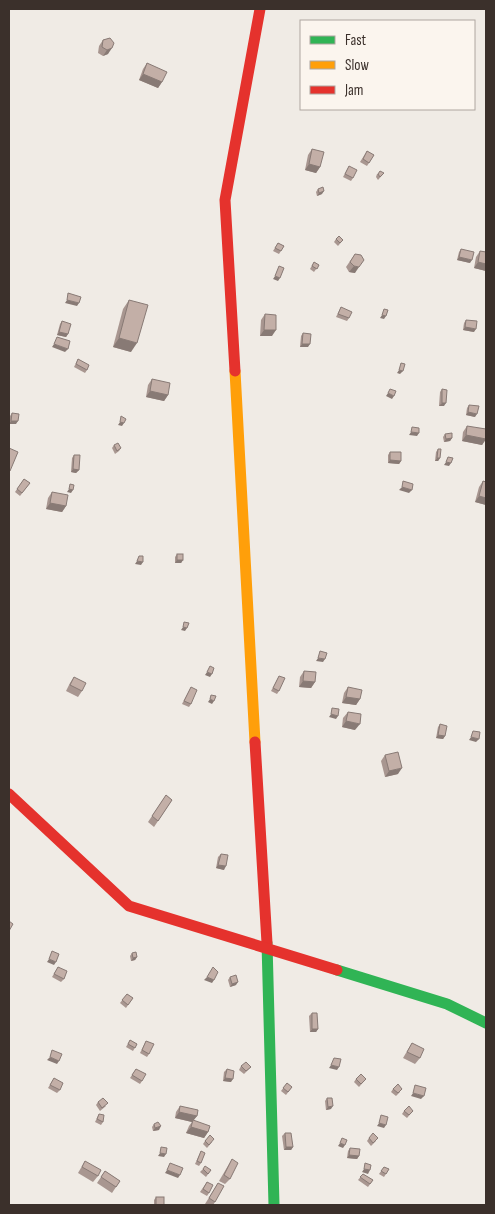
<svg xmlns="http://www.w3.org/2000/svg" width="495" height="1214" viewBox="0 0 495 1214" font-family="'Sofia Sans Condensed',sans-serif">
<rect width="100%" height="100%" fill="#f0ebe5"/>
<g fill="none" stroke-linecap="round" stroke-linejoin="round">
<!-- fast -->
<g stroke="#30b455" stroke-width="11">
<path d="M267 943 274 1205"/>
<path d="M337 970 447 1004 486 1023"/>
</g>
<!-- slow -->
<path stroke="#ff9f0a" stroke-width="11" d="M235 371 255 742"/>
<!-- jam -->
<g stroke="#e5322d" stroke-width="11">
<path d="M235 371 225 200 260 9"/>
<path d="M255 742 267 943"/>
<path d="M9 794 129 906 337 970"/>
</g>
</g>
<!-- wall -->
<g fill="#a89690">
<path d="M110 38 108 54 103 56 98 53 99 46 103 40Z"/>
<path d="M147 63 162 82 158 88 139 80 143 69Z"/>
<path d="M312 149 320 167 316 173 305 170 308 155Z"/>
<path d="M367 151 374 155 367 166 360 162Z"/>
<path d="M349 166 353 178 351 181 343 177Z"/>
<path d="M384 173 378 180 376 177 377 174Z"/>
<path d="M318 189 322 194 317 196 316 192Z"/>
<path d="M336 239 343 240 338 246 334 242Z"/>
<path d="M278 243 284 246 279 254 273 251Z"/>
<path d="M461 249 470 263 457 260 459 252Z"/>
<path d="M480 251 486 252V271L474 268 476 257Z"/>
<path d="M355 254V273L349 272 346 267Z"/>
<path d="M314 262 319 265 314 272 310 269Z"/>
<path d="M129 300 131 352 113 347 123 309Z"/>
<path d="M341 307 349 318 347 321 336 317Z"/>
<path d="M265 314 272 336H260L261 320Z"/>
<path d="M466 320 474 332 463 330 464 323Z"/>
<path d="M62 321 68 334 66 337 57 335 60 324Z"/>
<path d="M303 333 308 347H300L301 336Z"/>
<path d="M78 359 87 370 85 373 74 367Z"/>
<path d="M152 379 168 395 164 401 146 397 148 385Z"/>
<path d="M442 389 444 406H439L440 392Z"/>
<path d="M469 405 475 417 466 415 467 408Z"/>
<path d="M12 413 16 424H9L10 416Z"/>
<path d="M467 426 486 439 482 445 462 441 463 432Z"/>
<path d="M445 434 452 438 450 441 444 442 443 437Z"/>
<path d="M114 445 121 448 119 451 115 454 112 448Z"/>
<path d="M438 449 440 458 438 461H435L436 452Z"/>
<path d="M390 452 401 461 399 464 388 463V455Z"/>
<path d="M74 455 79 470 76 473 71 472 72 458Z"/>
<path d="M24 479 30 483 20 496 15 492Z"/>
<path d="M483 481 486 482V505L475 502 479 487Z"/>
<path d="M52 492 66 506 62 512 46 509 48 498Z"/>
<path d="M177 554 183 560 181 563H175V557Z"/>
<path d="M304 671 315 682 311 688 299 687 300 677Z"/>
<path d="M279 676V691L277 694 271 691Z"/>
<path d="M74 677 82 691 78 697 66 691 70 683Z"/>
<path d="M191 687V704L189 707 182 704Z"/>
<path d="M348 687 360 699 356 705 342 703 344 693Z"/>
<path d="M348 712 355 730 342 727 343 718Z"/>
<path d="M440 724 445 736 443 739 436 738 438 727Z"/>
<path d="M385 755 398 774 385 777 381 761Z"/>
<path d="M166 795 172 800 154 827 148 822Z"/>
<path d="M221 854 224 870 216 868 218 857Z"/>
<path d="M132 953 137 957 135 960 131 961 130 956Z"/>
<path d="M58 967 64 979 61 982 52 977Z"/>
<path d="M230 977 236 985 230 987 228 980Z"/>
<path d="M127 994 133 998 126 1008 120 1003Z"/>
<path d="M312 1013 318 1029 316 1032H310L309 1016Z"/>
<path d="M130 1040 137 1044 133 1051 126 1047Z"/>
<path d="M146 1041 149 1054 147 1057 140 1053Z"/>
<path d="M412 1043 420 1058 415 1064 403 1058Z"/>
<path d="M241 1066 251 1067 244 1074 239 1070Z"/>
<path d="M136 1069 142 1081 140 1084 130 1078Z"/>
<path d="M227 1069 231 1082 223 1081 224 1072Z"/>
<path d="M54 1078 60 1090 57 1093 48 1088Z"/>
<path d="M356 1079H366L359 1087 354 1082Z"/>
<path d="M287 1083 292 1087 286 1095 281 1091Z"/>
<path d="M393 1089 400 1092 396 1096 391 1092Z"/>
<path d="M327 1098 331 1109 326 1110 325 1101Z"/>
<path d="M98 1102 106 1106 100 1111 96 1105Z"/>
<path d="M180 1106 197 1116 193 1121 208 1132 204 1138 186 1133 189 1126 192 1122 175 1118 176 1112Z"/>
<path d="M404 1111H413L407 1118 402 1114Z"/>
<path d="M99 1114 103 1122 101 1125 95 1122Z"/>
<path d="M154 1124 159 1130 153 1131 152 1127Z"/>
<path d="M285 1133 293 1147 291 1150H284L282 1136Z"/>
<path d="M369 1138 376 1141 371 1146 367 1141Z"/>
<path d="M205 1141 212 1142 207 1148 203 1144Z"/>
<path d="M350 1148 359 1156 357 1159 347 1158 348 1151Z"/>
<path d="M201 1151V1163L199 1166 195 1164Z"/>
<path d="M232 1159 230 1179 225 1184 219 1181Z"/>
<path d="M85 1161 98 1176 93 1182 78 1173Z"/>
<path d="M384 1167 389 1169 384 1177 379 1174Z"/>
<path d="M203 1169 211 1170 206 1177 200 1172Z"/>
<path d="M105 1171 120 1181 112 1193 97 1183Z"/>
<path d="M363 1174 373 1180 368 1187 358 1180Z"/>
<path d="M207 1182 209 1193 207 1196 200 1192Z"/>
<path d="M218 1183 215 1202 213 1205H207L205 1204Z"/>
<path d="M156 1197 164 1205H154V1200Z"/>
</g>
<!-- shaded-wall -->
<g fill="#887a75">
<path d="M112 48 108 54 103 56 107 50Z"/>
<path d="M143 74 162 82 158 88 139 80Z"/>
<path d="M309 164 320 167 316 173 305 170Z"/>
<path d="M324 191 322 194 317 196 319 193Z"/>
<path d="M459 257 472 260 470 263 457 260Z"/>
<path d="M478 262 486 264V271L474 268Z"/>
<path d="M354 266 359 267 355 273 349 272Z"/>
<path d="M275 276 280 278 278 281 273 279Z"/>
<path d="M67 300 79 303 77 306 65 303Z"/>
<path d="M382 315 386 316 384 319 380 318Z"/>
<path d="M465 327 476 329 474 332 463 330Z"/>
<path d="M264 330H276L272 336H260Z"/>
<path d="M59 332 68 334 66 337 57 335Z"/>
<path d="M119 338 137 343 131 352 113 347Z"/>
<path d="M54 344 68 349 65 352 52 347Z"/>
<path d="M302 344H310L308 347H300Z"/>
<path d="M399 370 403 371 400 374 397 373Z"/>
<path d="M150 391 168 395 164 401 146 397Z"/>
<path d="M388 393 394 396 392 399 386 396Z"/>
<path d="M442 403H446L444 406H439Z"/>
<path d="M468 412 477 414 475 417 466 415Z"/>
<path d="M11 421H18L16 424H9Z"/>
<path d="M120 422 124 423 122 426 118 425Z"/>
<path d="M411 432 419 433 417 436 409 435Z"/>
<path d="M466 435 486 439 482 445 462 441Z"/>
<path d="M452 438 450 441 444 442 446 439Z"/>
<path d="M437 458H440L438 461H435Z"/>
<path d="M390 460 401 461 399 464 388 463Z"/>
<path d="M446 462 451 463 449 466 444 465Z"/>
<path d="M73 469 79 470 76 473 71 472Z"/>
<path d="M402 487 412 490 409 493 399 490Z"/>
<path d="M69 489 73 490 71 493 67 492Z"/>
<path d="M479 496 486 498V505L475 502Z"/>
<path d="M50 503 66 506 62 512 46 509Z"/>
<path d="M177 560H183L181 563H175Z"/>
<path d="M137 561 143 562 141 565 135 564Z"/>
<path d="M183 627 187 628 185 631 181 630Z"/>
<path d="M318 658 325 659 323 662 316 661Z"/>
<path d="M207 672 212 674 210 677 205 675Z"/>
<path d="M303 681 315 682 311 688 299 687Z"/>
<path d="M346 697 360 699 356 705 342 703Z"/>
<path d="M210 699 214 701 212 704 208 702Z"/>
<path d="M331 714 338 716 336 719 329 717Z"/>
<path d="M346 721 360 724 355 730 342 727Z"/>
<path d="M438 735 445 736 443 739 436 738Z"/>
<path d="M471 737 479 739 476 742 469 740Z"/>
<path d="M402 768 398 774 385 777 389 771Z"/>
<path d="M218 865 226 866 224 870 216 868Z"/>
<path d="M137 957 135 960 131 961 133 958Z"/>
<path d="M49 959 56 962 54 965 47 962Z"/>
<path d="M207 977 214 980 212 983 204 980Z"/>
<path d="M238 982 236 985 230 987 232 984Z"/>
<path d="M312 1029H318L316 1032H310Z"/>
<path d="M50 1057 59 1061 57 1064 47 1060Z"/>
<path d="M331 1065 339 1067 337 1070 329 1068Z"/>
<path d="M225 1078 233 1079 231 1082 223 1081Z"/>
<path d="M413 1093 424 1096 421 1099 411 1096Z"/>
<path d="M333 1106 331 1109 326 1110 328 1107Z"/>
<path d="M179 1112 197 1116 192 1122 193 1120 192 1122 175 1118Z"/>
<path d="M379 1123 386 1125 384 1128 377 1126Z"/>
<path d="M161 1126 159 1130 153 1131 155 1128Z"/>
<path d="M191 1127 208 1132 204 1138 186 1133Z"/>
<path d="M340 1143 345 1145 343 1148 338 1146Z"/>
<path d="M286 1147H293L291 1150H284Z"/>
<path d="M160 1153 166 1154 164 1157 158 1156Z"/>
<path d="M349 1155 359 1156 357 1159 347 1158Z"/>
<path d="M364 1169 370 1170 368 1174 362 1172Z"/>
<path d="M167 1170 180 1175 178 1178 165 1173Z"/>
</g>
<!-- building -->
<g fill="#c3afa7" stroke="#887a75">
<path d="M110 38 114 43 112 48 107 50 102 47 103 40Z"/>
<path d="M147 63 167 72 162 82 143 74Z"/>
<path d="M312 149 324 152 320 167 309 164Z"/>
<path d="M367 151 374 155 369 163 363 159Z"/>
<path d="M349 166 357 170 353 178 345 174Z"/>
<path d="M380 171 384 173 380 177 378 174Z"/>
<path d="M323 187 324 191 319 193 318 189Z"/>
<path d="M339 236 343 240 340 243 336 239Z"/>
<path d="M278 243 284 246 281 251 275 248Z"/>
<path d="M461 249 474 252 472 260 459 257Z"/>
<path d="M480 251 486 252V264L478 262Z"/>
<path d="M355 254 361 255 364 260 359 267 354 266 350 262Z"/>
<path d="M314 262 319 265 317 269 312 266Z"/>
<path d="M279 266 284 268 280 278 275 276Z"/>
<path d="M68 293 81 297 79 303 67 300Z"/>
<path d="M129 300 148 305 137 343 119 338Z"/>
<path d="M341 307 352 312 349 318 338 314Z"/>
<path d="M384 309 388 310 386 316 382 315Z"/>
<path d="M265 314 276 315V330H264Z"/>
<path d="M466 320 477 321 476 329 465 327Z"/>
<path d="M62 321 71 324 68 334 59 332Z"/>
<path d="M303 333 311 334 310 344H302Z"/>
<path d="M57 337 70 341 68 349 54 344Z"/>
<path d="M78 359 89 365 87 370 76 364Z"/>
<path d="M401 363 405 364 403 371 399 370Z"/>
<path d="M152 379 170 383 168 395 150 391Z"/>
<path d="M390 389 396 391 394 396 388 393Z"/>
<path d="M442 389 447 390 446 403H442Z"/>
<path d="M469 405 479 406 477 414 468 412Z"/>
<path d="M12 413 19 414 18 421H11Z"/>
<path d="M121 416 126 419 124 423 120 422Z"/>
<path d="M467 426 486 429V439L466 435Z"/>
<path d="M412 427 419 428V433L411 432Z"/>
<path d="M452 433V438L446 439 445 434Z"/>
<path d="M118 443 121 448 117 451 114 445Z"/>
<path d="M9 448 18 452 10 471 9 470Z"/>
<path d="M438 449H441L440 458H437Z"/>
<path d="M390 452H401V461L390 460Z"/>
<path d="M74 455H80L79 470 73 469Z"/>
<path d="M448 457 453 458 451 463 446 462Z"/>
<path d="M24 479 30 483 22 493 17 489Z"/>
<path d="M403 481 413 484 412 490 402 487Z"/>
<path d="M483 481 486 482V498L479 496Z"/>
<path d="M70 484 74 485 73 490 69 489Z"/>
<path d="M52 492 68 495 66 506 50 503Z"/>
<rect x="177" y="554" width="6" height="6"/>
<path d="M139 556H143V562L137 561Z"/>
<path d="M184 622 189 623 187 628 183 627Z"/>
<path d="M320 651 327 653 325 659 318 658Z"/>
<path d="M210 666 214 668 212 674 207 672Z"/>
<path d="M304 671 316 672 315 682 303 681Z"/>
<path d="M279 676 285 678 279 691 273 688Z"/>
<path d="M74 677 86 683 82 691 70 685Z"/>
<path d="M191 687 197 690 191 704 184 701Z"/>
<path d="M348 687 362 690 360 699 346 697Z"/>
<path d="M211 695 216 696 214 701 210 699Z"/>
<path d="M332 708 339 709 338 716 331 714Z"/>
<path d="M348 712 361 714 360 724 346 721Z"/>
<path d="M440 724 447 726 445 736 438 735Z"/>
<path d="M473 731 480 732 479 739 471 737Z"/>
<path d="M398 752 402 768 389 771 385 755Z"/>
<path d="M166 795 172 800 158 821 152 816Z"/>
<path d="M221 854 228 855 226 866 218 865Z"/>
<path d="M9 921 13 924 9 931Z"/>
<path d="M52 951 59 954 56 962 49 959Z"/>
<path d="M136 952 137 957 133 958 132 953Z"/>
<path d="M58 967 67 971 64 979 54 974Z"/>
<path d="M213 967 218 972 214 980 207 977Z"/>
<path d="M236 975 238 982 232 984 230 977Z"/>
<path d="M127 994 133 998 128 1005 122 1000Z"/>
<path d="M312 1013H317L318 1029H312Z"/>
<path d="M130 1040 137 1044 135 1048 128 1044Z"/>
<path d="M146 1041 154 1044 149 1054 142 1050Z"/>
<path d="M412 1043 424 1049 420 1058 407 1052Z"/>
<path d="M52 1050 62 1054 59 1061 50 1057Z"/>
<path d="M334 1058 341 1059 339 1067 331 1065Z"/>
<path d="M246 1062 251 1067 246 1071 241 1066Z"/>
<path d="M136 1069 146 1074 142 1081 132 1075Z"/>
<path d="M227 1069 234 1071 233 1079 225 1078Z"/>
<path d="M361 1074 366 1079 361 1084 356 1079Z"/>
<path d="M54 1078 63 1083 60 1090 50 1085Z"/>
<path d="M287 1083 292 1087 288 1092 283 1088Z"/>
<path d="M398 1084 402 1089 398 1093 393 1089Z"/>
<path d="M415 1085 426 1088 424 1096 413 1093Z"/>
<path d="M103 1098 108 1103 102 1108 98 1102Z"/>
<path d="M327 1098H332L333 1106 328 1107Z"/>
<path d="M180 1106 198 1110 197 1116 179 1112Z"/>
<path d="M409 1106 413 1111 409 1115 404 1111Z"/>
<path d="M99 1114 104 1115 103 1122 97 1119Z"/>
<path d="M381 1115 388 1117 386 1125 379 1123Z"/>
<path d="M193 1120 210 1126 208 1132 191 1127Z"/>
<path d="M158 1122 161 1126 155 1128 154 1124Z"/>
<path d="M285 1133H291L293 1147H286Z"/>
<path d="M373 1133 378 1138 373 1143 369 1138Z"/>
<path d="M210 1135 214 1139 209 1145 205 1141Z"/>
<path d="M342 1138 347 1140 345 1145 340 1143Z"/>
<path d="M161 1147 167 1148 166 1154 160 1153Z"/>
<path d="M350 1148 360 1149 359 1156 349 1155Z"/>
<path d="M201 1151 205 1153 201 1163 197 1161Z"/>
<path d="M232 1159 238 1163 230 1179 224 1175Z"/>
<path d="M85 1161 101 1170 98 1176 82 1167Z"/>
<path d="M170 1163 183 1168 180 1175 167 1170Z"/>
<path d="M365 1163 371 1165 370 1170 364 1169Z"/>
<path d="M205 1166 211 1170 208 1174 203 1169Z"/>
<path d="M384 1167 389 1169 386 1174 381 1171Z"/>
<path d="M105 1171 120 1181 116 1187 101 1177Z"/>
<path d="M363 1174 373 1180 370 1184 360 1177Z"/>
<path d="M207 1182 213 1185 209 1193 203 1189Z"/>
<path d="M218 1183 224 1186 215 1202 209 1198Z"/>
<rect x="156" y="1197" width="8" height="8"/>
</g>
<!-- border -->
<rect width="495" height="1214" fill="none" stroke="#3b302b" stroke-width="20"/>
<!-- legend -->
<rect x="300" y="20" width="175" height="90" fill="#fbf5ee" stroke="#aea6a0"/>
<rect x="310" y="36" width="25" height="8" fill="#30b455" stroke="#aea6a0"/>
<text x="345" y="45" font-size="15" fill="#3b302b">Fast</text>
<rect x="310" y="61" width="25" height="8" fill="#ff9f0a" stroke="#aea6a0"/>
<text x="345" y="70" font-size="15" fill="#3b302b">Slow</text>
<rect x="310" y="86" width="25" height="8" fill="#e5322d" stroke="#aea6a0"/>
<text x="345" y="95" font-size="15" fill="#3b302b">Jam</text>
</svg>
